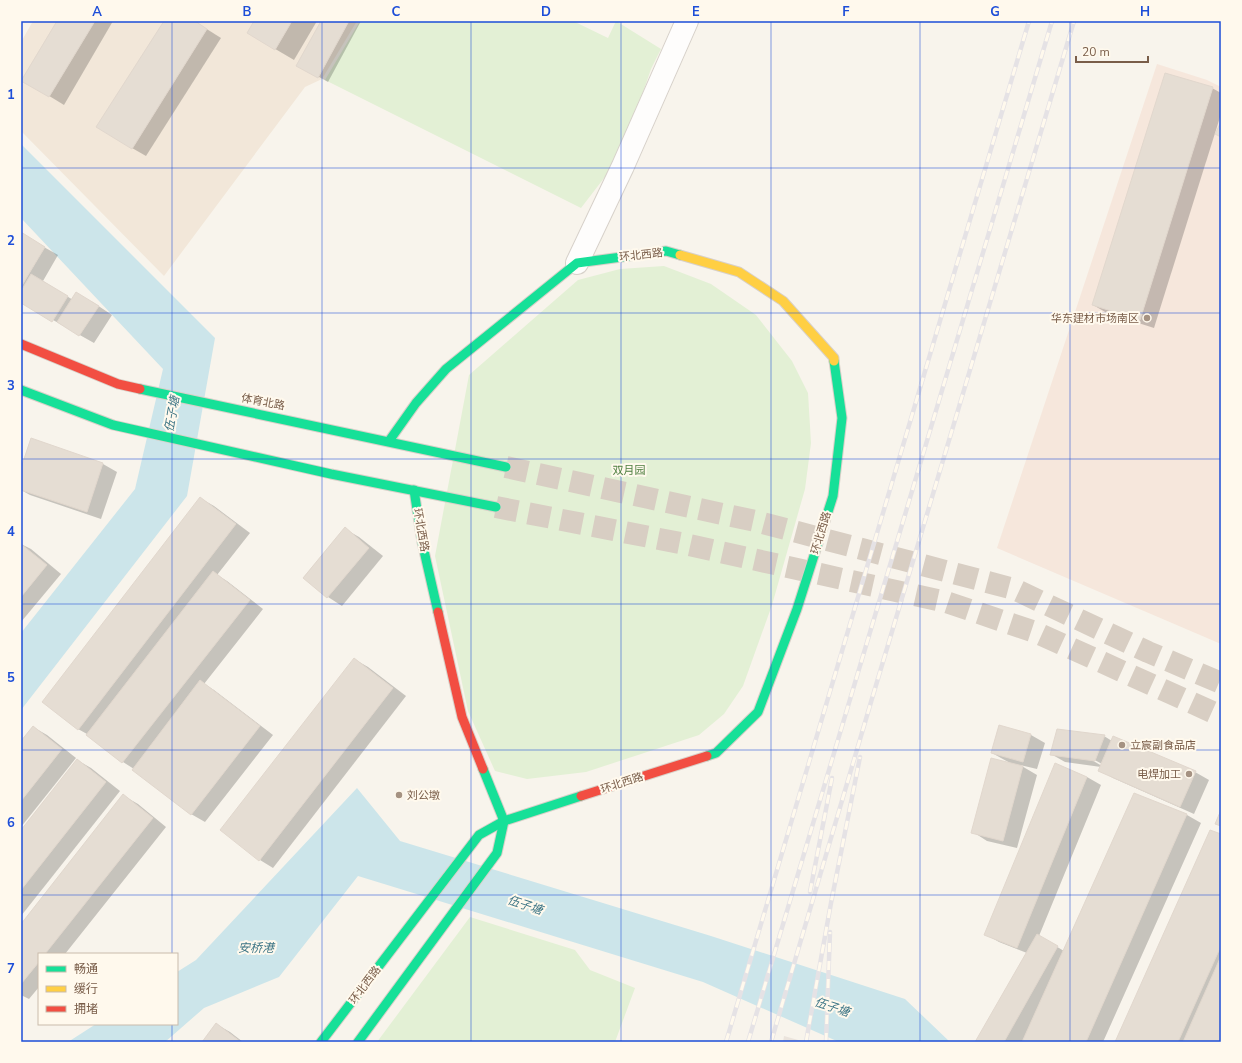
<svg xmlns="http://www.w3.org/2000/svg" width="1242" height="1063" viewBox="0 0 1242 1063" font-family="'Nunito Sans','Noto Sans SC',sans-serif">
<rect width="100%" height="100%" fill="#f8f4ec"/>
<!-- residential -->
<path fill="#f2e7d9" d="M33 21H357L322 79 305 87 164 276 21 131V42Z"/>
<!-- commercial -->
<path fill="#f6e7dc" d="M1157 64 1207 80 1221 87V644L997 548Z"/>
<!-- industrial -->
<path fill="#ebe4dc" d="M784 1036 805 1042H783Z"/>
<!-- green -->
<g fill="#e3f0d5">
<path d="M360 21H573L608 38 616 21 661 49 651 69 621 156 581 208 325 80Z"/>
<path d="M664 266 711 284 756 315 792 361 808 393 811 443 805 489 772 605 743 686 724 714 699 735 586 772 527 779 495 771 468 711 435 556 469 375 578 280 620 269Z"/>
<path d="M470 917 575 950 590 970 635 988 615 1042H377Z"/>
</g>
<!-- water -->
<g fill="#cce5ea">
<path d="M21 144 215 338 187 496 21 710V633L135 489 163 369 21 218Z"/>
<path d="M357 788 400 841 711 936 905 999 950 1042H839L703 982 358 876 279 977 204 1008 165 1042H68L96 1024H177V972L196 960Z"/>
</g>
<!-- shadow -->
<g fill="#0003" fill-rule="evenodd">
<path d="M58 21H113L64 105 23 80Z"/>
<path d="M165 21H194L221 38 146 156 132 148Z"/>
<path d="M255 21H317L294 60 248 33Z"/>
<path d="M322 21H361L328 82 298 65Z"/>
<path d="M1212 88 1221 93V114L1154 328 1107 313 1093 305Z"/>
<path d="M21 234 58 255 43 281 73 300 91 301 112 315 94 343 21 302Z"/>
<path d="M31 440 103 464 117 472 101 519 30 495 21 490V471Z"/>
<path d="M200 498 214 506 250 533 217 575 227 581 263 609 204 684 214 690 273 735 205 822 191 814 133 770 134 769 123 762 87 734 78 729Z"/>
<path d="M345 529 359 537 383 556 342 606 328 597 304 577Z"/>
<path d="M21 544 31 549 61 574 21 622Z"/>
<path d="M354 659 368 667 406 696 273 868 260 860Z"/>
<path d="M33 727 47 735 76 758 21 827V743Z"/>
<path d="M999 727 1031 735 1045 743 1037 769 1020 765 1037 775 1017 848 987 841 973 832 1010 763 992 753Z"/>
<path d="M1104 736 1112 741 1195 772 1209 780 1194 814 1113 778 1099 770 1101 767 1065 762 1051 754ZM1091 758 1102 764V766L1090 759Z"/>
<path d="M77 760 91 768 120 791 21 916V831Z"/>
<path d="M1087 777 1101 785 1039 936 1064 951 1135 794 1187 815 1201 823 1103 1042H978L1027 953 999 942 985 934Z"/>
<path d="M124 796 138 804 166 827 65 954H39V987L29 999 21 995V926Z"/>
<path d="M1221 835V1042H1116Z"/>
<path d="M216 1024 230 1032 243 1042H203Z"/>
</g>
<!-- building -->
<g fill="#e5ddd3" stroke="#e1d7cd">
<path d="M57 21H95L49 97 21 81Z"/>
<path d="M164 21H195L207 29 132 149 96 127Z"/>
<path d="M254 21H292L275 50 247 33Z"/>
<path d="M321 21H349L318 78 296 66Z"/>
<path d="M1165 73 1213 87 1140 320 1092 305Z"/>
<path d="M1221 122V137L1215 134Z"/>
<path d="M21 232 45 247 21 287Z"/>
<path d="M31 274 68 296 52 322 21 303V291Z"/>
<path d="M76 292 99 306 79 336 57 322Z"/>
<path d="M31 438 103 463 87 512 21 490V468Z"/>
<path d="M200 497 236 524 78 730 42 702Z"/>
<path d="M345 527 369 548 327 598 303 578Z"/>
<path d="M21 544 47 565 21 597Z"/>
<path d="M213 571 250 600 122 763 86 735Z"/>
<path d="M354 658 393 688 259 861 220 830Z"/>
<path d="M200 680 260 726 191 815 132 770Z"/>
<path d="M999 725 1031 734 1023 762 991 753Z"/>
<path d="M33 726 62 749 21 801V741Z"/>
<path d="M1057 729 1105 735 1095 761 1050 755Z"/>
<path d="M1113 736 1196 771 1180 807 1098 771Z"/>
<path d="M991 758 1023 766 1003 841 971 833Z"/>
<path d="M77 759 106 782 21 890V830Z"/>
<path d="M1055 763 1087 777 1017 948 984 935Z"/>
<path d="M1134 793 1187 814 1086 1042H1022Z"/>
<path d="M123 794 153 818 45 954H39V962L21 984V924Z"/>
<path d="M1221 810V826L1215 824Z"/>
<path d="M1210 830 1221 834V946L1178 1042H1115Z"/>
<path d="M1037 934 1058 946 1004 1042H975Z"/>
<path d="M1221 956V1042H1183Z"/>
<path d="M216 1023 241 1042H202Z"/>
</g>
<g fill="none" stroke-linecap="round" stroke-linejoin="round">
<!-- secondary-tunnel -->
<g stroke="#d8cec3" stroke-width="22" stroke-dasharray="22 11" stroke-linecap="butt">
<path d="M506 467 755 521 1014 589 1148 652 1221 683"/>
<path d="M496 507 680 543 946 602 1035 632 1221 716"/>
</g>
<defs>
<path id="street" d="M577 263 623 166 687 21"/>
<g id="fast">
<path d="M140 389 506 467"/>
<path d="M21 390 113 425 331 474 496 507"/>
<path d="M389 441 416 403 446 369 577 263 666 251 680 255"/>
<path d="M414 490 422 542 438 612"/>
<path d="M707 756 716 753 758 712 797 609 833 496 842 418 834 361"/>
<path d="M321 1042 479 835 504 821 581 796"/>
<path d="M358 1042 497 853 504 821 483 769"/>
</g>
<path id="slow" d="M680 255 739 272 783 301 834 358V361"/>
<g id="jam">
<path d="M21 344 118 384 140 389"/>
<path d="M438 612 462 717 483 769"/>
<path d="M581 796 707 756"/>
</g>
</defs>
<!-- street casing -->
<use href="#street" stroke="#d7d1ca" stroke-width="24"/>
<!-- fast casing -->
<use href="#fast" stroke="#d8d0c8" stroke-width="11"/>
<!-- slow casing -->
<use href="#slow" stroke="#d8d0c8" stroke-width="11"/>
<!-- jam casing -->
<use href="#jam" stroke="#d8d0c8" stroke-width="11"/>
<!-- street -->
<use href="#street" stroke="#fefdfc" stroke-width="22"/>
<!-- fast -->
<use href="#fast" stroke="#16e098" stroke-width="9"/>
<!-- slow -->
<use href="#slow" stroke="#ffcf43" stroke-width="9"/>
<!-- jam -->
<use href="#jam" stroke="#f24e42" stroke-width="9"/>
<defs>
<g id="rail">
<path d="M810 892 832 778"/>
<path d="M726 1042 1029 21"/>
<path d="M748 1042 1052 21"/>
<path d="M771 1042 871 702 1074 21"/>
<path d="M806 1042 831 903 860 757"/>
<path d="M826 1042 830 932"/>
</g>
</defs>
<!-- rail casing -->
<use href="#rail" stroke="#e5e2e5" stroke-width="4.5"/>
<!-- rail -->
<use href="#rail" stroke="#fff9ed" stroke-width="3" stroke-dasharray="9" stroke-linecap="butt"/>
</g>
<!-- grid -->
<path fill="none" stroke="#1d4ed8" stroke-width="1" stroke-opacity="0.55" d="M172 21V954M322 21V1042M471 21V1042M621 21V1042M771 21V1042M920 21V1042M1070 21V1042M21 168H1221M21 313H1221M21 459H1221M21 604H1221M21 750H1221M21 895H1221M172 1024V1042"/>
<!-- markers -->
<g fill="#a59282" stroke="#fff9ed" stroke-width="1.5">
<circle cx="1147" cy="318" r="4"/>
<circle cx="1122" cy="745" r="4"/>
<circle cx="1189" cy="774" r="4"/>
<circle cx="399" cy="795" r="4"/>
</g>
<g text-anchor="middle" dominant-baseline="central" stroke-width="4" stroke-linejoin="round" paint-order="stroke">
<!-- street labels -->
<g font-size="11" fill="#795d49" stroke="#fff9ed">
<text transform="translate(641 255) rotate(-6)">环北西路</text>
<text transform="translate(263 402) rotate(11)">体育北路</text>
<text transform="translate(421 530) rotate(80)">环北西路</text>
<text transform="translate(821 533) rotate(-73)">环北西路</text>
<text transform="translate(622 783) rotate(-18)">环北西路</text>
<text transform="translate(365 985) rotate(-53)">环北西路</text>
</g>
<!-- poi labels -->
<g font-size="11" fill="#795d49" stroke="#fff9ed" text-anchor="end">
<text x="1139" y="318">华东建材市场南区</text>
<text x="1130" y="745" text-anchor="start">立宸副食品店</text>
<text x="1181" y="774">电焊加工</text>
<text x="407" y="795" text-anchor="start">刘公墩</text>
</g>
<!-- park labels -->
<g font-size="11" fill="#4e7f40" stroke="#fff9ed">
<text x="629" y="470">双月园</text>
</g>
<!-- water labels -->
<g font-size="12" font-style="italic" fill="#3e7686" stroke="#fff9ed">
<text transform="translate(172 414) rotate(-80)">伍子塘</text>
<text transform="translate(525 905) rotate(18)">伍子塘</text>
<text x="256" y="948">安桥港</text>
<text transform="translate(832 1007) rotate(18)">伍子塘</text>
</g>
</g>
<!-- border -->
<rect width="1242" height="1063" fill="none" stroke="#fff9ed" stroke-width="44"/>
<!-- legend -->
<rect x="38" y="953" width="140" height="72" fill="#fff9ed" stroke="#c9bbab"/>
<rect x="46" y="966" width="20" height="6" fill="#16e098" stroke="#c9bbab"/>
<text x="74" y="973" font-size="12" fill="#795d49">畅通</text>
<rect x="46" y="986" width="20" height="6" fill="#ffcf43" stroke="#c9bbab"/>
<text x="74" y="993" font-size="12" fill="#795d49">缓行</text>
<rect x="46" y="1006" width="20" height="6" fill="#f24e42" stroke="#c9bbab"/>
<text x="74" y="1013" font-size="12" fill="#795d49">拥堵</text>
<!-- scale -->
<path d="M1076 56v6h72v-6" fill="none" stroke="#795d49" stroke-width="2"/>
<text x="1082" y="56" font-size="12" fill="#795d49" stroke="#fff9ed" stroke-width="3" paint-order="stroke">20 m</text>
<rect x="22" y="22" width="1198" height="1019" fill="none" stroke="#1d4ed8" stroke-width="1.5"/>
<g font-size="13" text-anchor="middle" font-weight="bold" fill="#1d4ed8">
<text x="97" y="16">A</text>
<text x="247" y="16">B</text>
<text x="396" y="16">C</text>
<text x="546" y="16">D</text>
<text x="696" y="16">E</text>
<text x="846" y="16">F</text>
<text x="995" y="16">G</text>
<text x="1145" y="16">H</text>
<text x="11" y="99">1</text>
<text x="11" y="245">2</text>
<text x="11" y="390">3</text>
<text x="11" y="536">4</text>
<text x="11" y="682">5</text>
<text x="11" y="827">6</text>
<text x="11" y="973">7</text>
</g>
</svg>
